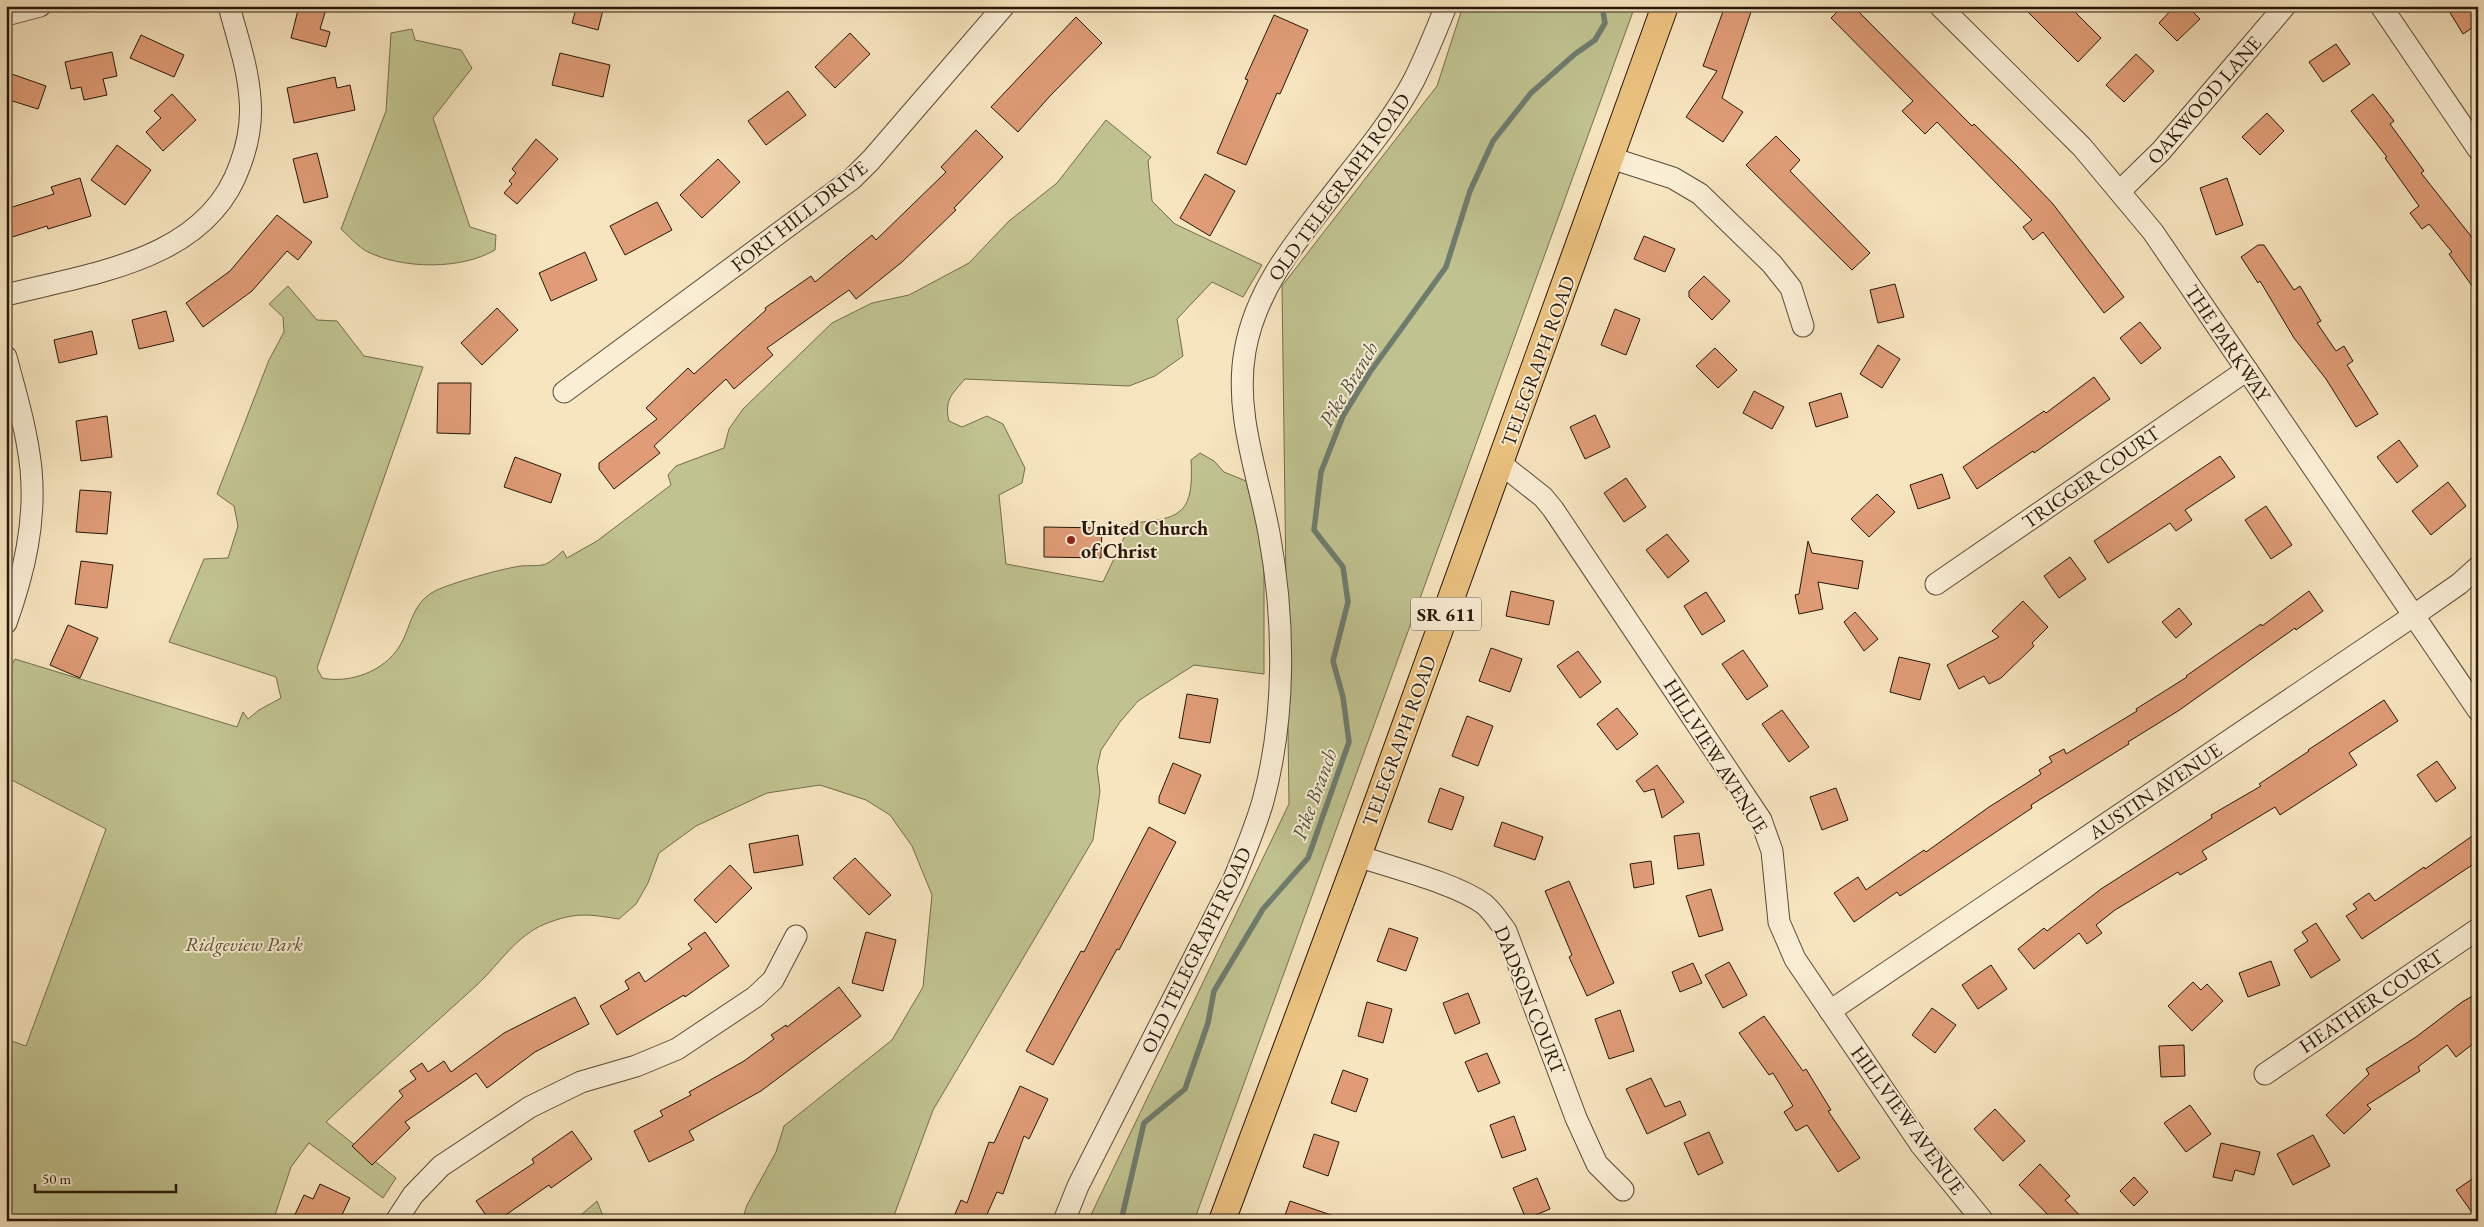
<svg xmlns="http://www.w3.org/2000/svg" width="2484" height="1227" viewBox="0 0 2484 1227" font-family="'EB Garamond',serif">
<rect width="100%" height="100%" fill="#f7e5bf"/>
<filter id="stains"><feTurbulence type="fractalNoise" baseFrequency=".004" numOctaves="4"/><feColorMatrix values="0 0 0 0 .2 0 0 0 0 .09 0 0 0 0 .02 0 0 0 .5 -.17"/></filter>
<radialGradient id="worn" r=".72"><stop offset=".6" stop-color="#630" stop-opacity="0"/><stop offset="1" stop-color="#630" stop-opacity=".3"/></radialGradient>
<!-- green -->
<g fill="#c0c390" stroke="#746d4c">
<path d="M1463 6H1635L1194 1221H1088L1289 804 1282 286 1437 86Z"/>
<path d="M412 29 415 40 461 50 472 68 433 118 470 227 496 235 495 250C461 270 403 269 368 252 358 247 349 236 341 229L386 111 391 33Z"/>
<path d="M1106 120 1151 157 1148 161 1152 201 1175 224 1262 265 1243 297 1212 282 1177 319 1183 356 1155 376 1129 386 965 379C952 394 944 400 949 421L962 427 987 416 1003 424 1025 468 1022 483 999 495 1006 564 1103 582 1131 523C1181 519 1194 514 1191 460L1200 453 1214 461 1224 472 1246 481 1264 549V674L1194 665 1138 701 1120 722 1101 750 1097 768 1100 791 1093 840 933 1110 892 1221H742L747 1205 776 1152 784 1126 892 1040 923 987 932 895 912 846 890 815 866 800 820 785 767 793 696 826 659 853 648 883 636 904 619 919C588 914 575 912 545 924 516 936 500 963 478 984 428 1030 376 1074 326 1122L396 1178 383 1198 309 1143 291 1167 273 1221H6V1039L26 1046 106 829 6 777V675L15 659 237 727 243 712 248 719 259 710 281 698 276 677 169 642 204 559 228 558 238 526 234 506 217 494 269 360 284 332 283 317 269 304 288 286 317 320 337 321 364 356 423 367 317 668 322 678C350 684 384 671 399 647 411 628 411 605 433 592 447 584 504 568 521 566 529 565 541 567 548 563 553 560 558 555 563 551L567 558 597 541 671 485 668 475 676 466 724 448 729 429 743 409 832 323 872 303 909 295 969 263 1009 221 1057 183Z"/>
<path d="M597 1201 605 1221H574Z"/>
</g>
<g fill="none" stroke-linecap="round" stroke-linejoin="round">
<!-- stream -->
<path stroke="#6e7c70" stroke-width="5.5" d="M1121 1221 1144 1123 1185 1089 1208 1023 1214 991 1263 909 1308 858 1349 742 1343 697 1333 661 1348 602 1343 567 1314 530 1321 472 1343 416 1370 372 1446 267 1470 191 1493 141 1531 93 1575 54 1595 40 1605 23 1602 6"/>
</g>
<!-- building -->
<g fill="#df9c76" stroke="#271709">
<path d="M299 6H327L320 29 330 32 326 47 291 38Z"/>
<path d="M577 6H604L598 30 572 23Z"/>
<path d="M1725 6H1753L1722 98 1743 112 1723 142 1686 117 1717 71 1703 66Z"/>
<path d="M1843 6H1853L1972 126 1974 124 2016 165 2053 204 2124 297 2104 313 2043 232 2033 240 2023 227 2032 220 1937 122 1925 134 1902 111 1913 101 1831 18Z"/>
<path d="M2022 6H2069L2101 38 2078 62Z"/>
<path d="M2175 6H2187L2200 19 2177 41 2159 23Z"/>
<path d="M2446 6H2478V24L2463 34Z"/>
<path d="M1274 15 1308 30 1280 94 1277 93 1246 165 1217 153 1248 80 1245 79Z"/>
<path d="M1076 17 1102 43 1050 96 1018 132 991 107Z"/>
<path d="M850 33 870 54 835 88 815 67Z"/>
<path d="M141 35 184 55 174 77 130 58Z"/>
<path d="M2336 44 2350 64 2323 82 2309 62Z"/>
<path d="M112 52 117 76 103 79 107 95 84 100 81 87 71 89 65 62Z"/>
<path d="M560 53 610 65 603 97 552 85Z"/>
<path d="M2136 54 2154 71 2124 102 2106 85Z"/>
<path d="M6 72 46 86 38 109 6 99Z"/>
<path d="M335 77 337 88 350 85 355 110 294 123 287 88Z"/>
<path d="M788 91 806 115 766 145 748 121Z"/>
<path d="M172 94 196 120 163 151 146 132 161 118 154 111Z"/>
<path d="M2373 94 2394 121 2390 124 2424 171 2421 173 2478 245V294L2449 254 2452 252 2429 224 2422 229 2410 213 2419 206 2385 158 2387 157 2351 111Z"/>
<path d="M2267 113 2284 131 2260 155 2242 137Z"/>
<path d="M976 130 1003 157 954 208 956 210 902 262 856 299 849 290 767 348 773 355 734 389 726 379 654 446 660 453 614 489 599 469V463L657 419 646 408 688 368 694 374 766 310 765 308 811 276 815 282 872 235 876 240 946 172 941 167Z"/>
<path d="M1776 136 1800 160 1790 171 1870 253 1852 270 1746 165Z"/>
<path d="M536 139 558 159 517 204 504 193 512 184 509 181 516 173 512 169Z"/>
<path d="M117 145 151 170 125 205 91 180Z"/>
<path d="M317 153 328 197 304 203 293 159Z"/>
<path d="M718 159 740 182 702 218 680 195Z"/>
<path d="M1205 174 1235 191 1210 236 1180 218Z"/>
<path d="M80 178 91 216 48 229 47 226 6 239V209L54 194 51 187Z"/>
<path d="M2227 178 2243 225 2216 235 2200 188Z"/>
<path d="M657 202 672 230 625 255 610 226Z"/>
<path d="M277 215 312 242 298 260 287 251 252 291 203 327 186 303 230 271Z"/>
<path d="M1644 236 1675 249 1665 272 1634 259Z"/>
<path d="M2258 245H2264L2294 290 2300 286 2321 321 2317 323 2336 351 2344 346 2353 361 2347 365 2378 414 2356 427 2326 379 2294 338 2260 281 2258 283 2241 257Z"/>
<path d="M585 252 597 280 551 301 539 273Z"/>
<path d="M1704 276 1730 301 1712 320 1689 297V291Z"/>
<path d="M1895 284 1904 317 1878 323 1870 290Z"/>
<path d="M497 308 518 330 482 365 461 343Z"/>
<path d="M1615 309 1640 319 1626 355 1601 345Z"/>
<path d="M166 311 174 341 139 349 132 320Z"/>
<path d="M2140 322 2161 348 2141 364 2120 338Z"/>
<path d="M92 331 97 354 59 363 54 340Z"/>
<path d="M1878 345 1900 359 1882 388 1860 374Z"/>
<path d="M1715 348 1737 370 1718 388 1696 366Z"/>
<path d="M2094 377 2110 399 2034 453 2033 451 1977 489 1963 467 2044 411 2046 413Z"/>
<path d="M438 383H471L470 434 437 433Z"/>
<path d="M1754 391 1784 407 1772 429 1743 413Z"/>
<path d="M1841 393 1848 417 1816 427 1809 403Z"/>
<path d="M1595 415 1610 447 1585 459 1570 427Z"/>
<path d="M107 416 112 457 81 461 76 421Z"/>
<path d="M2399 440 2418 466 2397 483 2377 457Z"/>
<path d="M2220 456 2235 477 2185 510 2192 520 2176 531 2170 523 2108 563 2094 541Z"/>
<path d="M515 457 561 474 551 503 504 487Z"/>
<path d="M1942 474 1950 498 1918 509 1910 485Z"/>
<path d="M1626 478 1646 507 1624 522 1604 493Z"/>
<path d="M2448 482 2466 506 2431 535 2412 511Z"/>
<path d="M80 490 111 492 107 534 76 532Z"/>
<path d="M1877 494 1895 512 1869 537 1851 519Z"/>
<path d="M2266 506 2292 545 2271 559 2245 520Z"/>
<path d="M1044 527 1102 528 1101 558 1044 557Z"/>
<path d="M1667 534 1689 561 1668 578 1646 550Z"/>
<path d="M1808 541 1812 553 1863 561 1858 589 1818 582 1823 609 1799 614 1795 595 1799 594Z"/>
<path d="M2070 557 2086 579 2059 598 2044 576Z"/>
<path d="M81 561 113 565 107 608 75 604Z"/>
<path d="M1511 591 1554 601 1549 625 1506 616Z"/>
<path d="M2309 591 2323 611 2296 630 2295 628 2178 711 2128 742 2129 744 2031 805 2032 808 1900 896 1897 892 1854 922 1834 893 1858 877 1866 890 1924 850 1926 852 1989 807 2041 774 2039 770 2052 762 2049 757 2064 749 2066 754 2137 711 2136 709 2187 677 2186 676 2261 624 2262 626Z"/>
<path d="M1706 592 1725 621 1702 635 1684 606Z"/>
<path d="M2023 601 2048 627 2032 643 2034 646 2001 678 1989 684 1984 676 1959 689 1947 665 1999 637 1992 631Z"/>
<path d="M2179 608 2192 624 2176 638 2162 622Z"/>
<path d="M1855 612 1878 639 1864 651 1844 622Z"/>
<path d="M68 625 98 638 80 678 50 665Z"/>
<path d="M1491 648 1522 659 1510 692 1479 681Z"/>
<path d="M1743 650 1768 686 1747 700 1722 664Z"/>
<path d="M1578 651 1601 682 1580 698 1557 666Z"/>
<path d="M1899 657 1930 664 1920 700 1890 692Z"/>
<path d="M1187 694 1218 699 1210 743 1179 738Z"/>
<path d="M2384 700 2398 721 2349 753 2357 765 2280 815 2275 807 2202 851 2207 859 2180 875 2178 872 2115 910 2096 925 2102 933 2087 944 2079 933 2034 969 2018 949 2044 928 2047 931 2101 889 2212 818 2211 815 2261 786 2259 784 2309 751 2308 750Z"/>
<path d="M1617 708 1638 734 1617 750 1597 724Z"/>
<path d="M1782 710 1809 747 1789 762 1762 724Z"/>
<path d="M1467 716 1493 726 1478 766 1452 756Z"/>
<path d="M2437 761 2456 788 2436 802 2417 775Z"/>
<path d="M1173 763 1201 775 1185 814 1159 803V797Z"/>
<path d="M1657 765 1684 802 1662 818 1654 789 1644 792 1636 781Z"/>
<path d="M1440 788 1464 797 1452 830 1428 822Z"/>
<path d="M1836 788 1848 820 1822 830 1810 797Z"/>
<path d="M1502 822 1543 837 1535 860 1494 846Z"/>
<path d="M1149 827 1176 842 1119 950 1117 949 1053 1065 1026 1051 1081 951 1084 952Z"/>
<path d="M2478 832V861L2362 939 2346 916 2357 909 2353 904 2369 893 2375 901 2424 867 2425 869Z"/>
<path d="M1699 833 1704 865 1678 869 1674 836Z"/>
<path d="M798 835 803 865 754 873 749 844Z"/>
<path d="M855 858 891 895 869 915 833 878Z"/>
<path d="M1651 861 1654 884 1634 888 1630 864Z"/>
<path d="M730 865 752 888 716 923 694 900Z"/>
<path d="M1569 881 1614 983 1587 996 1569 957 1572 955 1545 891Z"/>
<path d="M1711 889 1723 930 1699 937 1686 896Z"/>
<path d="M2316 923 2340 960 2311 978 2294 950 2308 941 2302 932Z"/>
<path d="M1389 928 1418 938 1406 971 1377 961Z"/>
<path d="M705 932 729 966 685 997 684 995 617 1035 600 1006 629 989 625 981 639 972 645 982 692 949 688 944Z"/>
<path d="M866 932 896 940 883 991 852 983Z"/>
<path d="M2271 961 2280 985 2248 997 2239 973Z"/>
<path d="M1729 962 1747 995 1723 1008 1705 975Z"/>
<path d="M1693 963 1702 983 1680 992 1672 972Z"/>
<path d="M1991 965 2007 989 1978 1009 1962 985Z"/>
<path d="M2193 982 2201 990 2207 984 2223 1001 2192 1031 2168 1006Z"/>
<path d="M839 987 861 1016 761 1091 689 1131 694 1140 649 1162 634 1131 663 1116 660 1111 691 1095 689 1092 744 1061 774 1039 771 1035 786 1025 787 1027Z"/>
<path d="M1468 993 1480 1023 1455 1034 1443 1003Z"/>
<path d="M2478 993V1040L2456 1057 2447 1045 2418 1067 2420 1071 2367 1105 2371 1109 2344 1134 2326 1115 2369 1074 2366 1069 2416 1037 2462 1002Z"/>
<path d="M575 997 589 1024 535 1052 487 1088 476 1073 405 1122 410 1128 372 1165 352 1146 403 1096 399 1091 416 1079 410 1071 422 1063 428 1072 444 1061 451 1072 504 1033Z"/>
<path d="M1367 1002 1392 1009 1383 1043 1358 1036Z"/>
<path d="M1932 1008 1956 1025 1935 1053 1912 1035Z"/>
<path d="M1620 1010 1634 1051 1609 1059 1595 1019Z"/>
<path d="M1764 1016 1803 1071 1806 1069 1831 1110 1828 1111 1860 1158 1838 1172 1807 1125 1796 1131 1784 1112 1793 1106 1773 1073 1769 1075 1739 1033Z"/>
<path d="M2184 1045 2185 1076 2161 1077 2159 1046Z"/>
<path d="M1487 1053 1500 1083 1478 1092 1465 1062Z"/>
<path d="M1343 1070 1368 1079 1356 1112 1331 1103Z"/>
<path d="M1651 1078 1665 1107 1680 1101 1686 1115 1647 1134 1626 1089Z"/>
<path d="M1020 1086 1048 1099 1029 1139 1024 1136 1003 1194 997 1192 984 1221H952L961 1200 967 1203 989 1142 994 1143Z"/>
<path d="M2190 1105 2211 1134 2186 1152 2164 1123Z"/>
<path d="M1995 1109 2025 1141 2003 1161 1974 1129Z"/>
<path d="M1514 1116 1526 1150 1502 1158 1490 1125Z"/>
<path d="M572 1131 592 1159 551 1188 549 1185 497 1221H490L476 1201 534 1163 532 1159Z"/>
<path d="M1709 1132 1723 1163 1698 1175 1684 1143Z"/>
<path d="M1314 1134 1339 1142 1328 1176 1303 1167Z"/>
<path d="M2313 1135 2330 1166 2293 1185 2277 1154Z"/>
<path d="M2221 1143 2260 1152 2254 1175 2235 1170 2232 1181 2213 1177Z"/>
<path d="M2040 1164 2070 1196 2065 1200 2085 1221H2054L2019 1185Z"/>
<path d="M2478 1175V1221L2456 1190Z"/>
<path d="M2134 1177 2148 1192 2134 1206 2120 1191Z"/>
<path d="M1537 1178 1550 1209 1526 1219 1513 1188Z"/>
<path d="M320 1184 350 1198 339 1221H292L304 1195 313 1199Z"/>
<path d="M1290 1201 1340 1218V1221H1283Z"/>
</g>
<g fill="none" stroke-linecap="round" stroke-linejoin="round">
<defs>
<g id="minor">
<path d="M1940 6 2082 147 2153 232 2478 710"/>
<path d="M2381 6 2478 149"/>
<path d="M6 15 40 6"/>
<path d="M1611 158 1673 178 1700 194 1772 264 1791 288 1803 326"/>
<path d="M2120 191 2161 151 2285 6"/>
<path d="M6 295C91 273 207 261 240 165 248 144 252 121 250 99 248 67 237 37 229 6"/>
<path d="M6 357C16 394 27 431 31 469 36 523 24 573 6 623"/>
<path d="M564 392 852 179 871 160 1004 6"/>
<path d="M1500 463 1543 497 1553 509 1761 820 1772 851 1779 922 1795 959 1921 1145 1983 1221"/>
<path d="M1936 584 2247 370"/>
<path d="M1358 856C1393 868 1455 883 1484 904 1493 912 1499 921 1506 931L1576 1118 1597 1164 1623 1190"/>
<path d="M1830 1011 2413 616 2459 584 2478 567"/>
<path d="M2265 1074 2478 929"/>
<path d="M396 1221 413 1195 441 1166 530 1107 581 1082 636 1066 677 1049 755 997 773 980 796 936"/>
<path d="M1064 1221 1078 1186 1233 881C1244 855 1255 829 1263 801 1286 716 1285 620 1269 533 1258 473 1234 413 1245 351 1257 282 1305 231 1346 177 1370 147 1396 114 1414 80 1426 56 1436 31 1446 6"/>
</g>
<path id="major" d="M1222 1221 1358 856 1665 6"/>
</defs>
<!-- minor casing -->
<use href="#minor" stroke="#5b4a36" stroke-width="23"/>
<!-- major casing -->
<use href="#major" stroke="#271709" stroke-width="28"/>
<!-- minor -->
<use href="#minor" stroke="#faeed5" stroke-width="21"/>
<!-- major -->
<use href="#major" stroke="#ecc280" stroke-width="26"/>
</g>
<!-- markers -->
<circle fill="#8f2418" stroke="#faeed5" stroke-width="2" cx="1071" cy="540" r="5"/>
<g text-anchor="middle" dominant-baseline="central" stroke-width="4" stroke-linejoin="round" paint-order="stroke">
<!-- shield labels -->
<rect fill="#faeed5" stroke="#665846" stroke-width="1" x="1411" y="597.5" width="70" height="33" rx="4"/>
<g font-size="19" font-weight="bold" fill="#271709">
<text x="1446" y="614">SR 611</text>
</g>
<!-- street labels -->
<g font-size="20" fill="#271709" stroke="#faeed5">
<text transform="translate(2204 100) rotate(-49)">OAKWOOD LANE</text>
<text transform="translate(1339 187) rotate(-54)">OLD TELEGRAPH ROAD</text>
<text transform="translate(799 216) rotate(-38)">FORT HILL DRIVE</text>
<text transform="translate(2228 343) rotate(56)">THE PARKWAY</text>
<text transform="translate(1538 361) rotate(-70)">TELEGRAPH ROAD</text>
<text transform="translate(2091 477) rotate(-35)">TRIGGER COURT</text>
<text transform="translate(1399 741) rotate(-70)">TELEGRAPH ROAD</text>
<text transform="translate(1716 756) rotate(58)">HILLVIEW AVENUE</text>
<text transform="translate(2155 791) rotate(-34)">AUSTIN AVENUE</text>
<text transform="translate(1196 950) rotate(-64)">OLD TELEGRAPH ROAD</text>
<text transform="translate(1530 1000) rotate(68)">DADSON COURT</text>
<text transform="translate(2371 1001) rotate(-34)">HEATHER COURT</text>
<text transform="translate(1908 1120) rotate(54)">HILLVIEW AVENUE</text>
</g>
<!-- poi labels -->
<g font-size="20" font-weight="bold" fill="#271709" stroke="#faeed5" text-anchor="start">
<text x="1081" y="528">United Church<tspan x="1081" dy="23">of Christ</tspan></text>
</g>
<!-- park labels -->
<g font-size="20" font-style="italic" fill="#5d5338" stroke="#faeed5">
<text x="244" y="944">Ridgeview Park</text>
</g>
<!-- water labels -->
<g font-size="21" font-style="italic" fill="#505245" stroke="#faeed5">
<text transform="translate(1348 384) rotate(-59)">Pike Branch</text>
<text transform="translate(1314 794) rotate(-70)">Pike Branch</text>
</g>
</g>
<!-- margin -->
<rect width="2484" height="1227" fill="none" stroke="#f7e5bf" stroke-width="25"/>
<rect x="8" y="8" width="2469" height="1212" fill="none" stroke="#271709" stroke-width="2.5"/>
<rect x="12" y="12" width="2459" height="1202" fill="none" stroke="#271709"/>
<!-- scale -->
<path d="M35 1184v8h141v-8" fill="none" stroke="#271709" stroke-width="2.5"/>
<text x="42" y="1184" font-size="15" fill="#271709" stroke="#faeed5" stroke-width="4" paint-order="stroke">50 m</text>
<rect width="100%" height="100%" filter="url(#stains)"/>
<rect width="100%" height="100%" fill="url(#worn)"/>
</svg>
